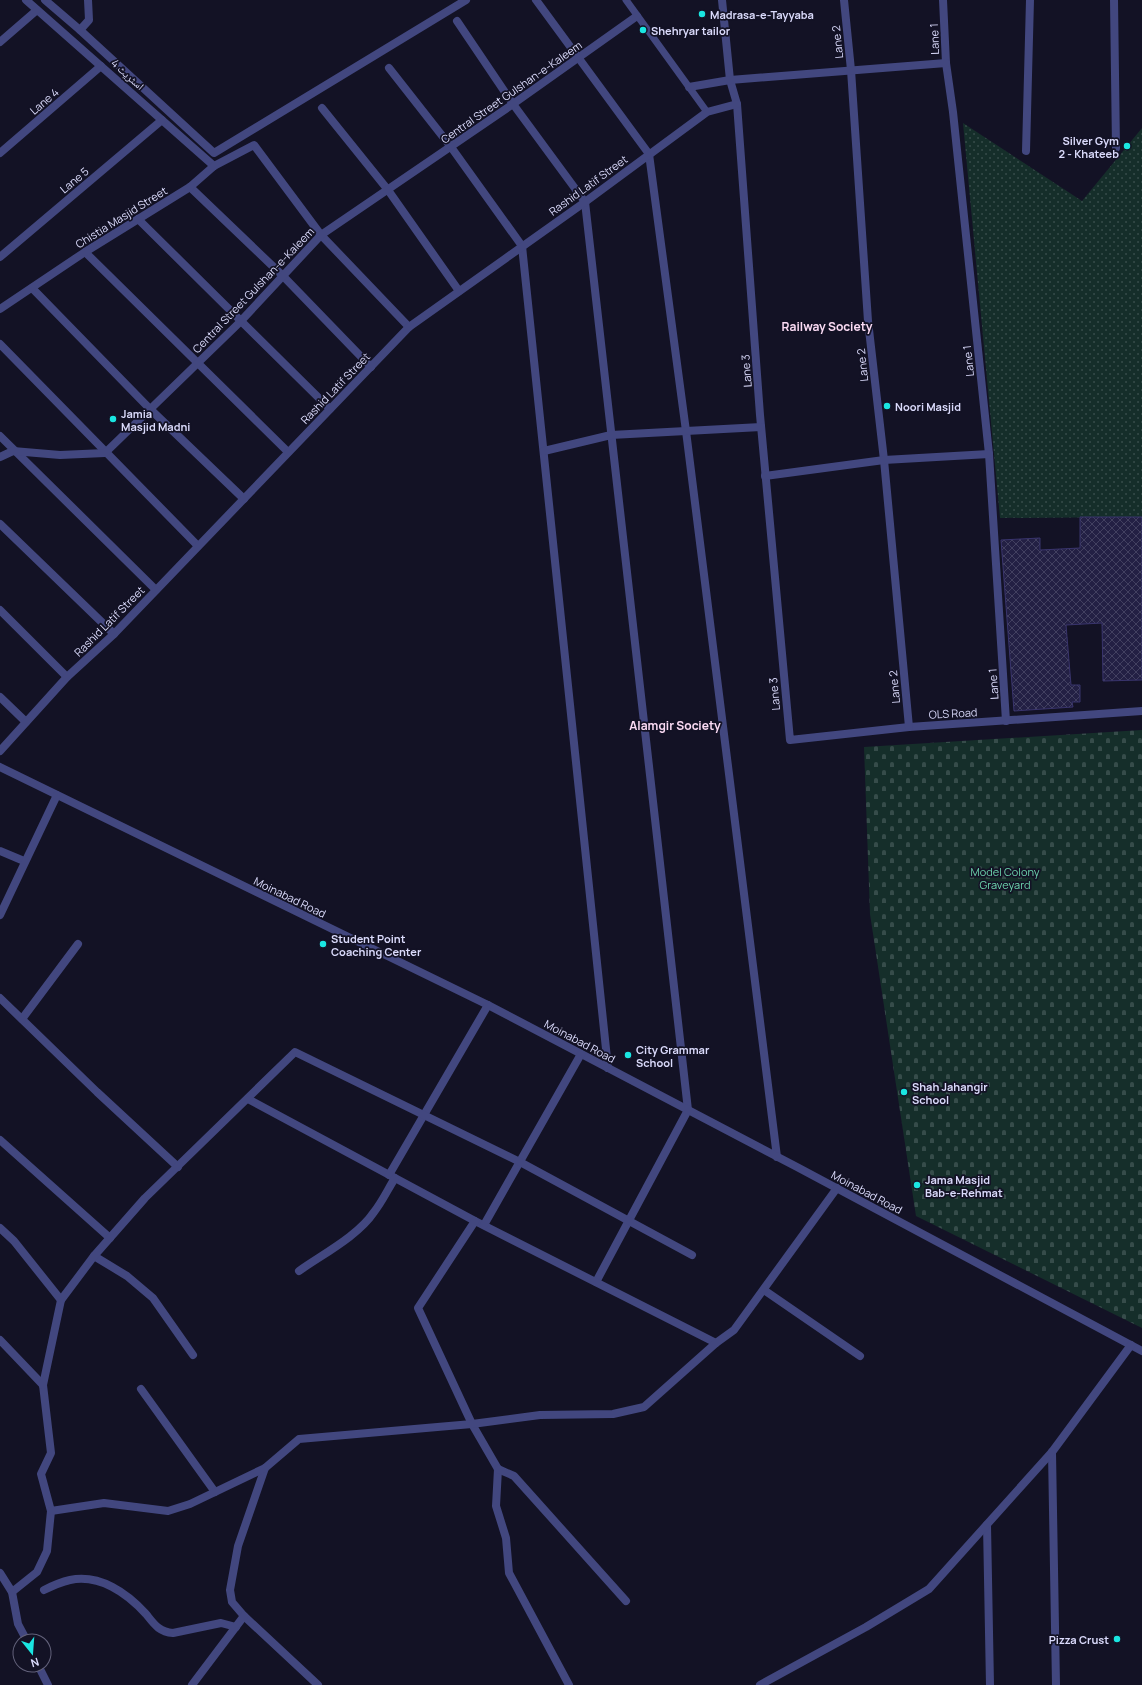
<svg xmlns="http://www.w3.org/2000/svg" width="1142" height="1685" viewBox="0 0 1142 1685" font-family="Manrope,'Noto Naskh Arabic',sans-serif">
<defs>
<pattern id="grass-dots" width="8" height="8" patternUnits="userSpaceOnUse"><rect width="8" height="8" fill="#152e2a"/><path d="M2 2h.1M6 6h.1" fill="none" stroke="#364c4a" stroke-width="1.8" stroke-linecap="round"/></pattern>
<pattern id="cemetery-stones" width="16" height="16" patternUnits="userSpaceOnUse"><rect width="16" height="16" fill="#152e2a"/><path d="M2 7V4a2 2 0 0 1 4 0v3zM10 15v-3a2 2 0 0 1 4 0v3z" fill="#364c4a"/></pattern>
<pattern id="building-cross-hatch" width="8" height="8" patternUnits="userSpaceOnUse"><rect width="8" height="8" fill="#232044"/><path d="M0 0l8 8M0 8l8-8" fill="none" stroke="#424060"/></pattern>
</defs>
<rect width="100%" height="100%" fill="#131225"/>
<!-- grass -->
<path fill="url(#grass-dots)" d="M963 123 1082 201 1142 128V517L1000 518Z"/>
<!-- cemetery -->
<path fill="url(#cemetery-stones)" d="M1142 730V1328L916 1216 870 914 864 747Z"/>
<!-- building -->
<path fill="url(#building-cross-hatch)" stroke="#39346d" d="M1080 517H1142V680L1103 681 1102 623 1066 625 1071 685H1080V702H1072L1073 707 1014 711 1001 540 1040 538V550L1080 548Z"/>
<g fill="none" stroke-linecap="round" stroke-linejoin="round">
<!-- lane -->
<path stroke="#42477f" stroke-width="7" d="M626 0 707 112"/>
<!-- street -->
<g stroke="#42477f" stroke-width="8">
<path d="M26 0 214 166"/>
<path d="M45 0 80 30 89 20 88 0"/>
<path d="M536 0 649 154 686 431 777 1157"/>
<path d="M722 0 730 80 737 104 760 415 790 740 909 727 1142 711"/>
<path d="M844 0 851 70 868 321 884 460 909 727"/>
<path d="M943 0 946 63 953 112 989 454 1006 721"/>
<path d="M1114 0 1116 148"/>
<path d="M457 21 513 104 585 202 688 1110 596 1282"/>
<path d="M80 30 214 153 466 0"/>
<path d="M0 42 37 10"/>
<path d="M389 68 451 147 522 246 608 1068"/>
<path d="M689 87 730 80 946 63"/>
<path d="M322 108 388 190 459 291"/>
<path d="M1026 151 1030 0"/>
<path d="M0 153 101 66"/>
<path d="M190 187 283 276 371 367"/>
<path d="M138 219 330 409"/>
<path d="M85 252 288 452"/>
<path d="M0 257 162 120"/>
<path d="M32 288 150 409 244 499"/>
<path d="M0 309 85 252 190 187 214 166 254 145 321 235 409 327"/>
<path d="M0 344 198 546"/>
<path d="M0 436 156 590"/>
<path d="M544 451 611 435 761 427"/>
<path d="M0 457 13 451 60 455 105 453 240 322 321 235 513 104 637 16"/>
<path d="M765 476 884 460 989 454"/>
<path d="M0 524 114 634"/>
<path d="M0 610 67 677"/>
<path d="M0 697 26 722"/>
<path d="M0 751 67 677 114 634 409 327 585 202 707 112 737 104"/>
<path d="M0 767 488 1005 797 1167 1142 1351"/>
<path d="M0 851 24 861"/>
<path d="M0 915 57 795"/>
<path d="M0 998 97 1092 178 1167"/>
<path d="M22 1019 78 944"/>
<path d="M248 1099 475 1221 716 1343"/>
<path d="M0 1140 110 1238"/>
<path d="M389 1175 488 1005"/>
<path d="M475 1221 418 1308 472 1424 498 1469 496 1506 506 1538 509 1573 569 1685"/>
<path d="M484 1225 581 1054"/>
<path d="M0 1228 14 1241 61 1300"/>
<path d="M94 1256 127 1276 153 1298 193 1355"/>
<path d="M299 1271C323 1254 358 1236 374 1212 382 1202 388 1189 395 1178"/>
<path d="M764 1290 860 1356"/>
<path d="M0 1340 43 1385 51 1453 41 1474 51 1511 47 1551 37 1572 12 1592"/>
<path d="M43 1385 61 1300 94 1256 145 1198 295 1052 520 1162 692 1255"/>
<path d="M141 1389 215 1492"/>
<path d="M1052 1452 1056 1685"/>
<path d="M265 1468 238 1546 230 1590 232 1602 244 1616 318 1685"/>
<path d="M498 1469 514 1476 626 1601"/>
<path d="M51 1511 104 1503 168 1511 190 1504 265 1468 299 1439 472 1424 540 1415 613 1414 644 1407 716 1343 734 1330 837 1188"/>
<path d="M987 1525 990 1685"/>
<path d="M0 1573 12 1592 18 1624 27 1641"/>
<path d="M44 1590C52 1586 61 1582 70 1580 100 1574 127 1593 146 1614 154 1624 159 1632 173 1633L221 1623 236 1627"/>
<path d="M38 1665 48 1685"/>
<path d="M192 1685 244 1616"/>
<path d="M760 1685 866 1627 929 1589 1052 1452 1131 1345"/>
</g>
</g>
<!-- markers -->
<g fill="#1ae6e2" stroke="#131225" stroke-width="1.5">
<circle cx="702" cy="14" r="4"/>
<circle cx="643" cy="30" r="4"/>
<circle cx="1127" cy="146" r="4"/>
<circle cx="887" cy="406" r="4"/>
<circle cx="113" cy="419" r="4"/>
<circle cx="323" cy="944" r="4"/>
<circle cx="628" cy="1055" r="4"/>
<circle cx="904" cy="1092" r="4"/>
<circle cx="917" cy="1185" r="4"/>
<circle cx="1117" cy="1639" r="4"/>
</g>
<g text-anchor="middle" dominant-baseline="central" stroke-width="3.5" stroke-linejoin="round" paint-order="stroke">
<!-- poi labels -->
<g font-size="11" font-weight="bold" fill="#dadafb" stroke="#131225" text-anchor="start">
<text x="710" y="14">Madrasa-e-Tayyaba</text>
<text x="651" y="30">Shehryar tailor</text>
<text x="1119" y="140" text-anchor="end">Silver Gym<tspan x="1119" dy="13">2 - Khateeb</tspan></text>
<text x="895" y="406">Noori Masjid</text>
<text x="121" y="413">Jamia<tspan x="121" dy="13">Masjid Madni</tspan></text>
<text x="331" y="938">Student Point<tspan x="331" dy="13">Coaching Center</tspan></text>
<text x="636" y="1049">City Grammar<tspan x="636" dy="13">School</tspan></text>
<text x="912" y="1086">Shah Jahangir<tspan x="912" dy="13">School</tspan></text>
<text x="925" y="1179">Jama Masjid<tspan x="925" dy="13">Bab-e-Rehmat</tspan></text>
<text x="1109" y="1639" text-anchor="end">Pizza Crust</text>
</g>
<!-- street labels -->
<g font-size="11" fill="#dadafb" stroke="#131225">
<text transform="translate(934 39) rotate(-92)">Lane 1</text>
<text transform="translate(837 42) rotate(-96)">Lane 2</text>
<text transform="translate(128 74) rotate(42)">اسٹریٹ 4</text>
<text transform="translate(511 92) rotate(-35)">Central Street Gulshan-e-Kaleem</text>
<text transform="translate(44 101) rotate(-41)">Lane 4</text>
<text transform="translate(74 180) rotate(-40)">Lane 5</text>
<text transform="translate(588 185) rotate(-36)">Rashid Latif Street</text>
<text transform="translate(121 217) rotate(-32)">Chistia Masjid Street</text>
<text transform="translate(253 290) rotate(-46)">Central Street Gulshan-e-Kaleem</text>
<text transform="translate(968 361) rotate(-96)">Lane 1</text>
<text transform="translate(862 365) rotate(-96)">Lane 2</text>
<text transform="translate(746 371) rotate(-94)">Lane 3</text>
<text transform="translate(335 388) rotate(-46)">Rashid Latif Street</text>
<text transform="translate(109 621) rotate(-45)">Rashid Latif Street</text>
<text transform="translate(993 684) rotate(-94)">Lane 1</text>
<text transform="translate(894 687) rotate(-95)">Lane 2</text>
<text transform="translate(774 694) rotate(-95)">Lane 3</text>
<text transform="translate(953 713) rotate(-3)">OLS Road</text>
<text transform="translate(290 897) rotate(26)">Moinabad Road</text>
<text transform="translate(580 1041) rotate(28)">Moinabad Road</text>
<text transform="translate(867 1192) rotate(28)">Moinabad Road</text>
</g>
<!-- park labels -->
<g font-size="11" fill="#6dd4ad" stroke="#131225">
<text x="1005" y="871">Model Colony<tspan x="1005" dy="13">Graveyard</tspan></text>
</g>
<!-- neighbourhood labels -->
<g font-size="12" font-weight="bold" fill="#fbdbf4" stroke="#131225">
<text x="827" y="326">Railway Society</text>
<text x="675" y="725">Alamgir Society</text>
</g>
</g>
<!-- north arrow -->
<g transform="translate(32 1653) rotate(163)"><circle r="19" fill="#131225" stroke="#63627b"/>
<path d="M0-3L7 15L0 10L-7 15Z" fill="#1ae6e2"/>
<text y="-6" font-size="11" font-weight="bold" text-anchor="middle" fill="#dadafb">N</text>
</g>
</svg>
